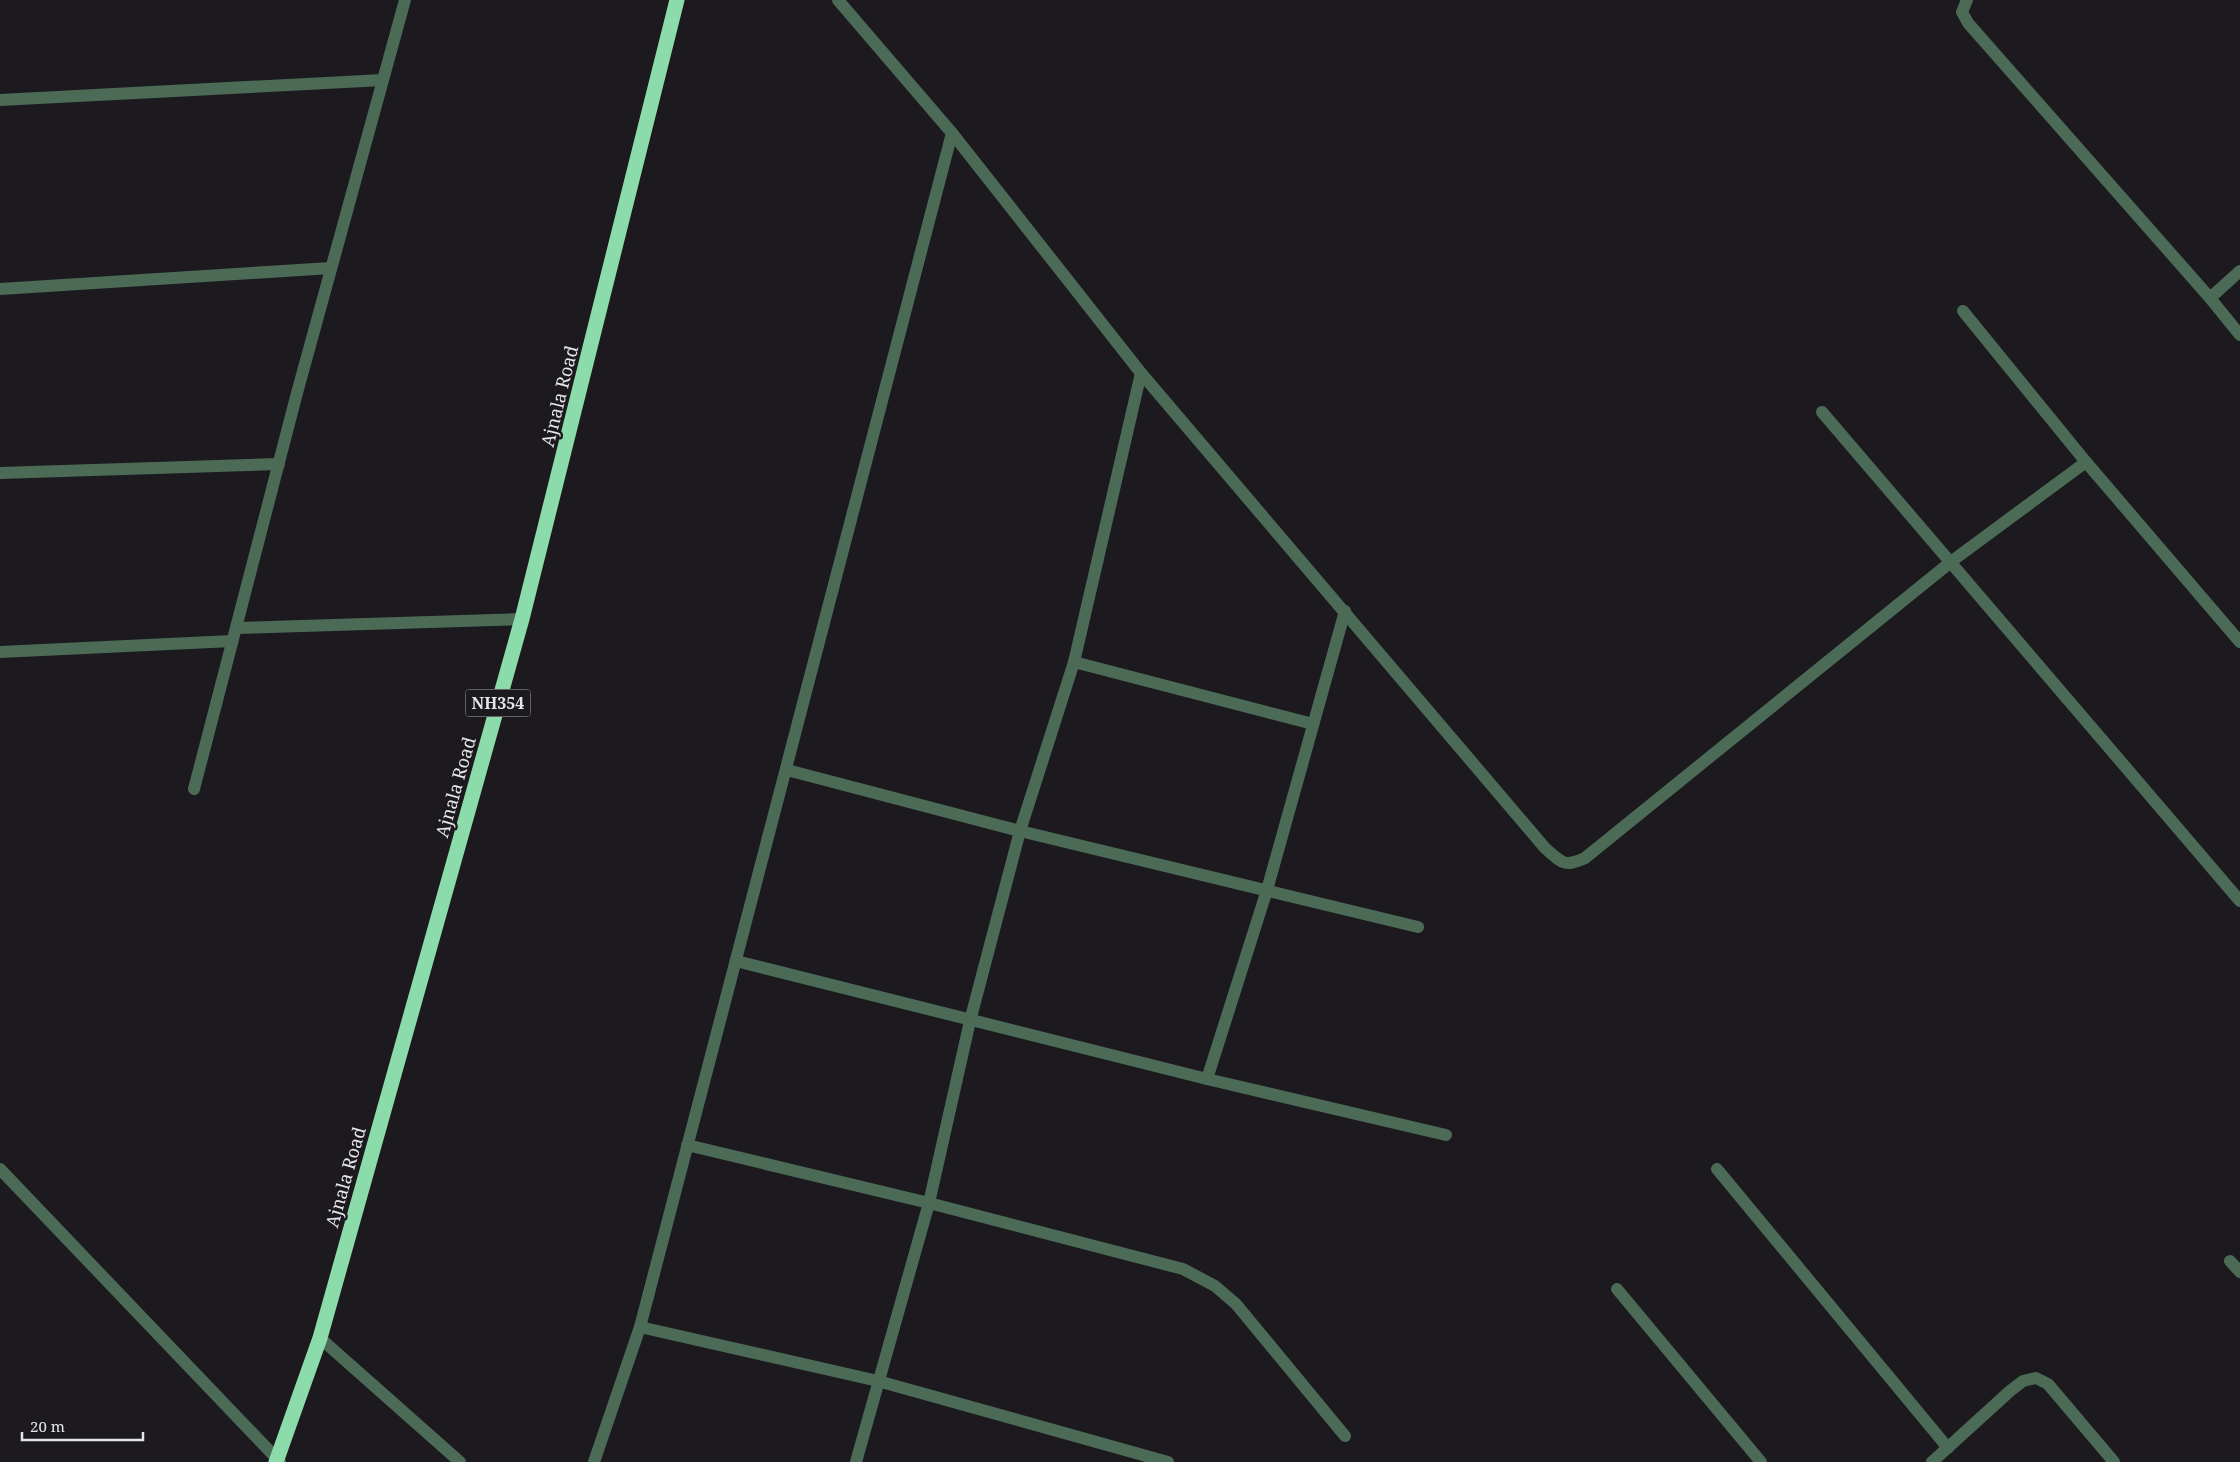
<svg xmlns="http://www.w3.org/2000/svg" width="2240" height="1462" viewBox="0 0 2240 1462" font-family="'Noto Serif',serif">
<rect width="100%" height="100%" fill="#1c1a1f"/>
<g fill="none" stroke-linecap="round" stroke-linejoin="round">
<!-- street -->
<g stroke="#4c6b57" stroke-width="12">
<path d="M838 0 952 133 1141 373 1545 848C1561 862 1564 868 1585 858L1952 561 2086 462"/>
<path d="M1967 0 1962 12 1968 23 2210 298 2240 335"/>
<path d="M0 100 383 80"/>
<path d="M0 289 331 268"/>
<path d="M2210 298 2240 271"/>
<path d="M1963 311 2086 462 2240 642"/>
<path d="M1822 412 2240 901"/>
<path d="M0 473 279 464"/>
<path d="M237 628 522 619"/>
<path d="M0 652 232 641"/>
<path d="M1074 662 1313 724"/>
<path d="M787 770 1020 831 1418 927"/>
<path d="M194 789 297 393 405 0"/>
<path d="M736 961 1207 1079 1267 890 1345 611"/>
<path d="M1207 1079 1446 1135"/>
<path d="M687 1145 929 1203 1183 1269 1215 1286 1236 1304 1345 1436"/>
<path d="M0 1169 280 1462"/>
<path d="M1717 1169 1948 1448"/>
<path d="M2230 1261 2240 1272"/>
<path d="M1617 1289 1761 1462"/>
<path d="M640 1327 878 1381 1168 1462"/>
<path d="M320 1338 460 1462"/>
<path d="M594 1462 640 1327 952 133"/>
<path d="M856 1462 929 1203 970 1021 1020 831 1074 662 1141 373"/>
<path d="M1932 1462 2010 1391 2023 1381 2036 1378 2048 1384 2114 1462"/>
</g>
<!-- highway -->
<path stroke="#8cdcab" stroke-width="15" d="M276 1462 320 1338 522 619 677 0"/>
</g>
<g text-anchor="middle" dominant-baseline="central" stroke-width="5" stroke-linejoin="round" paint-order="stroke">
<!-- shield labels -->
<rect fill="#1c1a1f" stroke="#a9a8ac" stroke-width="1" x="465.5" y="689.5" width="65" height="27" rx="4"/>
<g font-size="16" font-weight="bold" fill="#e6e5e8">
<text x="498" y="703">NH354</text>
</g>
<!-- street labels -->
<g font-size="18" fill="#e6e5e8" stroke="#1c1a1f">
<text transform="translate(559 396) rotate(-76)">Ajnala Road</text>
<text transform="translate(455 787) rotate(-74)">Ajnala Road</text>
<text transform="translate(345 1177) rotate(-74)">Ajnala Road</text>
</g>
</g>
<!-- scale -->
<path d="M22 1432v8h121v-8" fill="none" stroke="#e6e5e8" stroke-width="2.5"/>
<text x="30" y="1432" font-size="15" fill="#e6e5e8" stroke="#1c1a1f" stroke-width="4" paint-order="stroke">20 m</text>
</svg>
